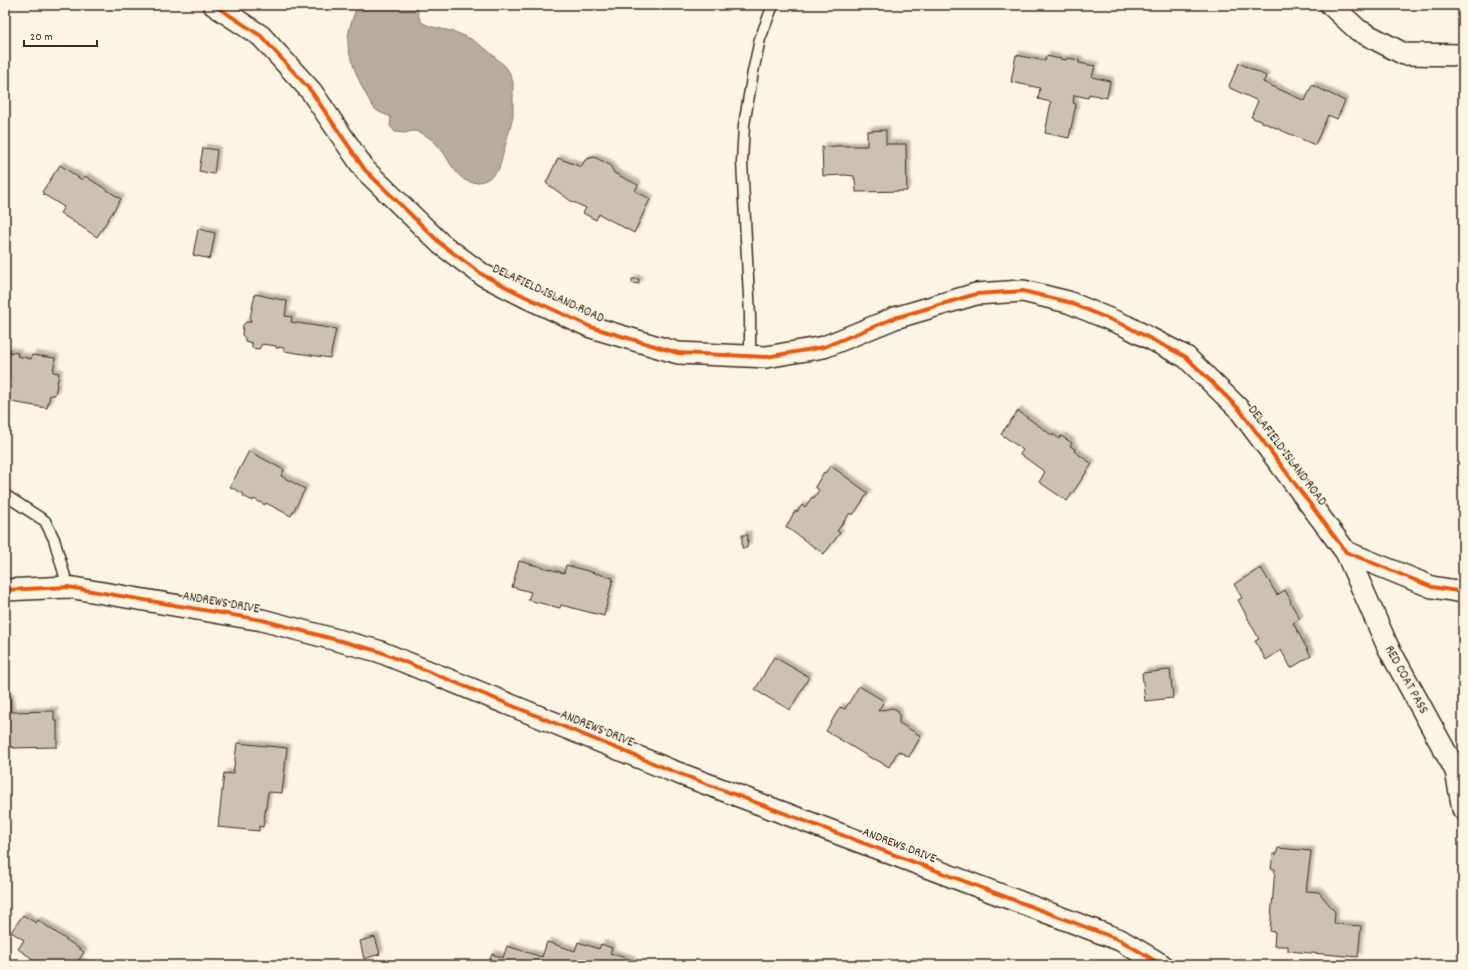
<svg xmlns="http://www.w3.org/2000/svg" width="1468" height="970" viewBox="0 0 1468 970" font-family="Dekko,sans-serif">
<defs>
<filter id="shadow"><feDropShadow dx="3.5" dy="-3.5" stdDeviation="1" flood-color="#0004"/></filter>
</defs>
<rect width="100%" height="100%" fill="#fcf5e5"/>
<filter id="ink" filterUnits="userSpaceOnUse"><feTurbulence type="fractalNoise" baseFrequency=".025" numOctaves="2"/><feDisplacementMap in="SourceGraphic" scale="8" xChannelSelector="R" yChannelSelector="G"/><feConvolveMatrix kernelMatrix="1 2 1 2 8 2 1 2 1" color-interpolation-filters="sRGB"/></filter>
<g filter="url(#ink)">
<!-- water -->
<path fill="#b7ad9e" stroke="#85796b" d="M358 5H417L418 14 421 22 429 26 455 32 471 39 486 49 506 67 510 74 513 82V117L499 169C493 176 487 181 479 182 458 187 450 159 439 147 434 141 426 135 419 132 413 130 410 132 404 133 402 133 398 132 395 132L390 126 391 117C387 115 379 113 375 109 365 97 347 56 348 41 348 29 353 16 358 5Z"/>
<!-- building -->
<g fill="#ccc2b3" stroke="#3b2a1e" filter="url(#shadow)">
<path d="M1016 55 1045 61 1046 56 1066 60 1067 58 1079 60V63L1095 66 1092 77 1110 81 1107 98 1089 94 1088 98 1074 95 1073 103 1076 104 1069 138 1045 133 1051 102 1038 99 1040 88 1011 82Z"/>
<path d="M1239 63 1266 76 1263 82 1305 101 1312 85 1345 101 1337 119 1328 115 1315 145 1251 117 1258 101 1230 88 1229 86Z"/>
<path d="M886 130V144H906L907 191 856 192 855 179H854V176L845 175 823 176 822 147 828 146V148L834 146H867V131Z"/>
<path d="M203 148 217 150 214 174 199 171Z"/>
<path d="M594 157 610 165 614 173 638 185 635 191 650 199 634 233 599 214 596 220 583 213 586 208 571 201 546 183 558 158 581 167 585 160Z"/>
<path d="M60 165 82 180 85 176 121 199 97 237 60 213 64 207 43 194 44 193 42 192Z"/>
<path d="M198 229 215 233 210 259 193 255Z"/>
<path d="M632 279H639V284L632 283Z"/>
<path d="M255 294 287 301 285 316 292 317 291 322 336 329 330 358 284 351V348L279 347V348H276V346L262 344 259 349 252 348V343L245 341V338L242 335 243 325 246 322H251L250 318Z"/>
<path d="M5 351 18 353 17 356 31 359 32 355 55 358 53 372 59 373 55 395H50L47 408 5 401Z"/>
<path d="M1018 411 1053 436V434L1059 439 1061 436 1072 443 1070 446 1075 449 1074 451 1092 464 1067 501 1039 482 1045 472 1020 454 1023 450 1001 434Z"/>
<path d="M249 451 284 470 281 476 305 489 291 516 266 503 265 505 254 499 253 501 243 496 244 494 230 487Z"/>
<path d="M831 466 868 493 853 515 850 513 837 531 840 533 824 554 786 527 795 511 797 512 802 505 805 507 812 497 814 498 819 490 815 487 824 472 825 473Z"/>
<path d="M742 535H748L747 548H742Z"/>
<path d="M519 561 564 573 566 565 613 578 604 616 561 605 560 608 528 600 531 592 512 587Z"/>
<path d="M1261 568 1277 595 1285 590 1291 601 1290 602 1300 619 1293 623 1311 656 1291 668 1281 650 1266 660 1255 641 1259 639 1238 600 1242 598 1234 584Z"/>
<path d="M774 657 809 677 790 710 755 690Z"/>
<path d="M1170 670 1173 698 1145 701 1142 673Z"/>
<path d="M859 686 884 701 878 711 892 708 897 710 899 714V723L921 736 909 757 898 751 889 767 875 759 874 760 826 731 840 707 845 709Z"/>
<path d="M5 697H10L11 712 54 711V721H57V747L13 748V747H5Z"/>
<path d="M237 743 287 748 282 793 268 792 263 827 259 826V831L218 827 224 773 233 774Z"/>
<path d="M1278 848 1311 851 1306 891 1319 892 1335 912 1334 924 1361 926 1358 957 1288 951V946H1274L1275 932 1270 931 1275 869H1271L1273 854H1277Z"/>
<path d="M23 915 36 923 38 920 84 952 78 961 85 965H34L30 962 33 959 18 949 24 940 11 932Z"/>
<path d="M375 937 380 954 364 959 360 941Z"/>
<path d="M547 942 575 951 578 942 599 949 601 944 612 948 610 953 632 960 630 965H488L492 954 503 958 507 946 542 957Z"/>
</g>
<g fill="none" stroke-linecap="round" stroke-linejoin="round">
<defs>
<g id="lane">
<path d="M750 356V316L742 162 744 125 753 72 760 39 773 5"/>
<path d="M5 495 45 521 54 539 68 587"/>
</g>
<g id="street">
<path d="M214 5 261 36 311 91 365 170 441 244 483 275 526 297 591 327 678 353 766 357 824 347 895 318 976 294 1023 291 1068 302 1126 326 1186 357 1239 409 1346 552 1432 587 1463 592"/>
<path d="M1331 5 1358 30 1404 54 1463 55"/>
<path d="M1346 552 1388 647 1456 771 1463 809"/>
<path d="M5 590 68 587 262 620 378 651 670 770 1120 940 1162 965"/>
</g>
</defs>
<!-- lane casing -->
<use href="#lane" stroke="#3b2a1e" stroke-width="13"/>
<!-- street casing -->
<use href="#street" stroke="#3b2a1e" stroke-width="24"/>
<!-- lane -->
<use href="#lane" stroke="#fcf5e5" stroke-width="10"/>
<!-- street -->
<use href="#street" stroke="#fcf5e5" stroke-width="21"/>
<defs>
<g id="cycleway">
<path d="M214 5 261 36 311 91 365 170 441 244 483 275 526 297 591 327 678 353 766 357 824 347 895 318 976 294 1023 291 1068 302 1126 326 1186 357 1239 409 1346 552 1432 587 1463 592"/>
<path d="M5 590 68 587 262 620 378 651 670 770 1120 940 1162 965"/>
</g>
</defs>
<!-- cycleway casing -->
<use href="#cycleway" stroke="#fcf5e5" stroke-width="6"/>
<!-- cycleway -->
<use href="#cycleway" stroke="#e8590c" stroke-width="4"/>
</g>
</g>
<g text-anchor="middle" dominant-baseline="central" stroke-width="3" stroke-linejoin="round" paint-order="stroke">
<!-- street labels -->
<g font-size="13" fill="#3b2a1e" stroke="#fcf5e5">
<text transform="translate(548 294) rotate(25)">DELAFIELD ISLAND ROAD</text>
<text transform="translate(1287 456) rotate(53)">DELAFIELD ISLAND ROAD</text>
<text transform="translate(221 603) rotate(10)">ANDREWS DRIVE</text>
<text transform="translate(1406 680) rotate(61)">RED COAT PASS</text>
<text transform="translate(597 729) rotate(22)">ANDREWS DRIVE</text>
<text transform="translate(899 846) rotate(21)">ANDREWS DRIVE</text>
</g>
</g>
<!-- margin -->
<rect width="1468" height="970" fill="none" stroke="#fcf5e5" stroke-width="20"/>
<rect x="10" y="10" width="1448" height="950" fill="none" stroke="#3b2a1e" stroke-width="1.5" filter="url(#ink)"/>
<!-- scale -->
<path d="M24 40v6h73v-6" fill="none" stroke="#3b2a1e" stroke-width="2"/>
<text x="30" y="40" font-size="12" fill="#3b2a1e" stroke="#fcf5e5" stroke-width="3" paint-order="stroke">20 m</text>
</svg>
